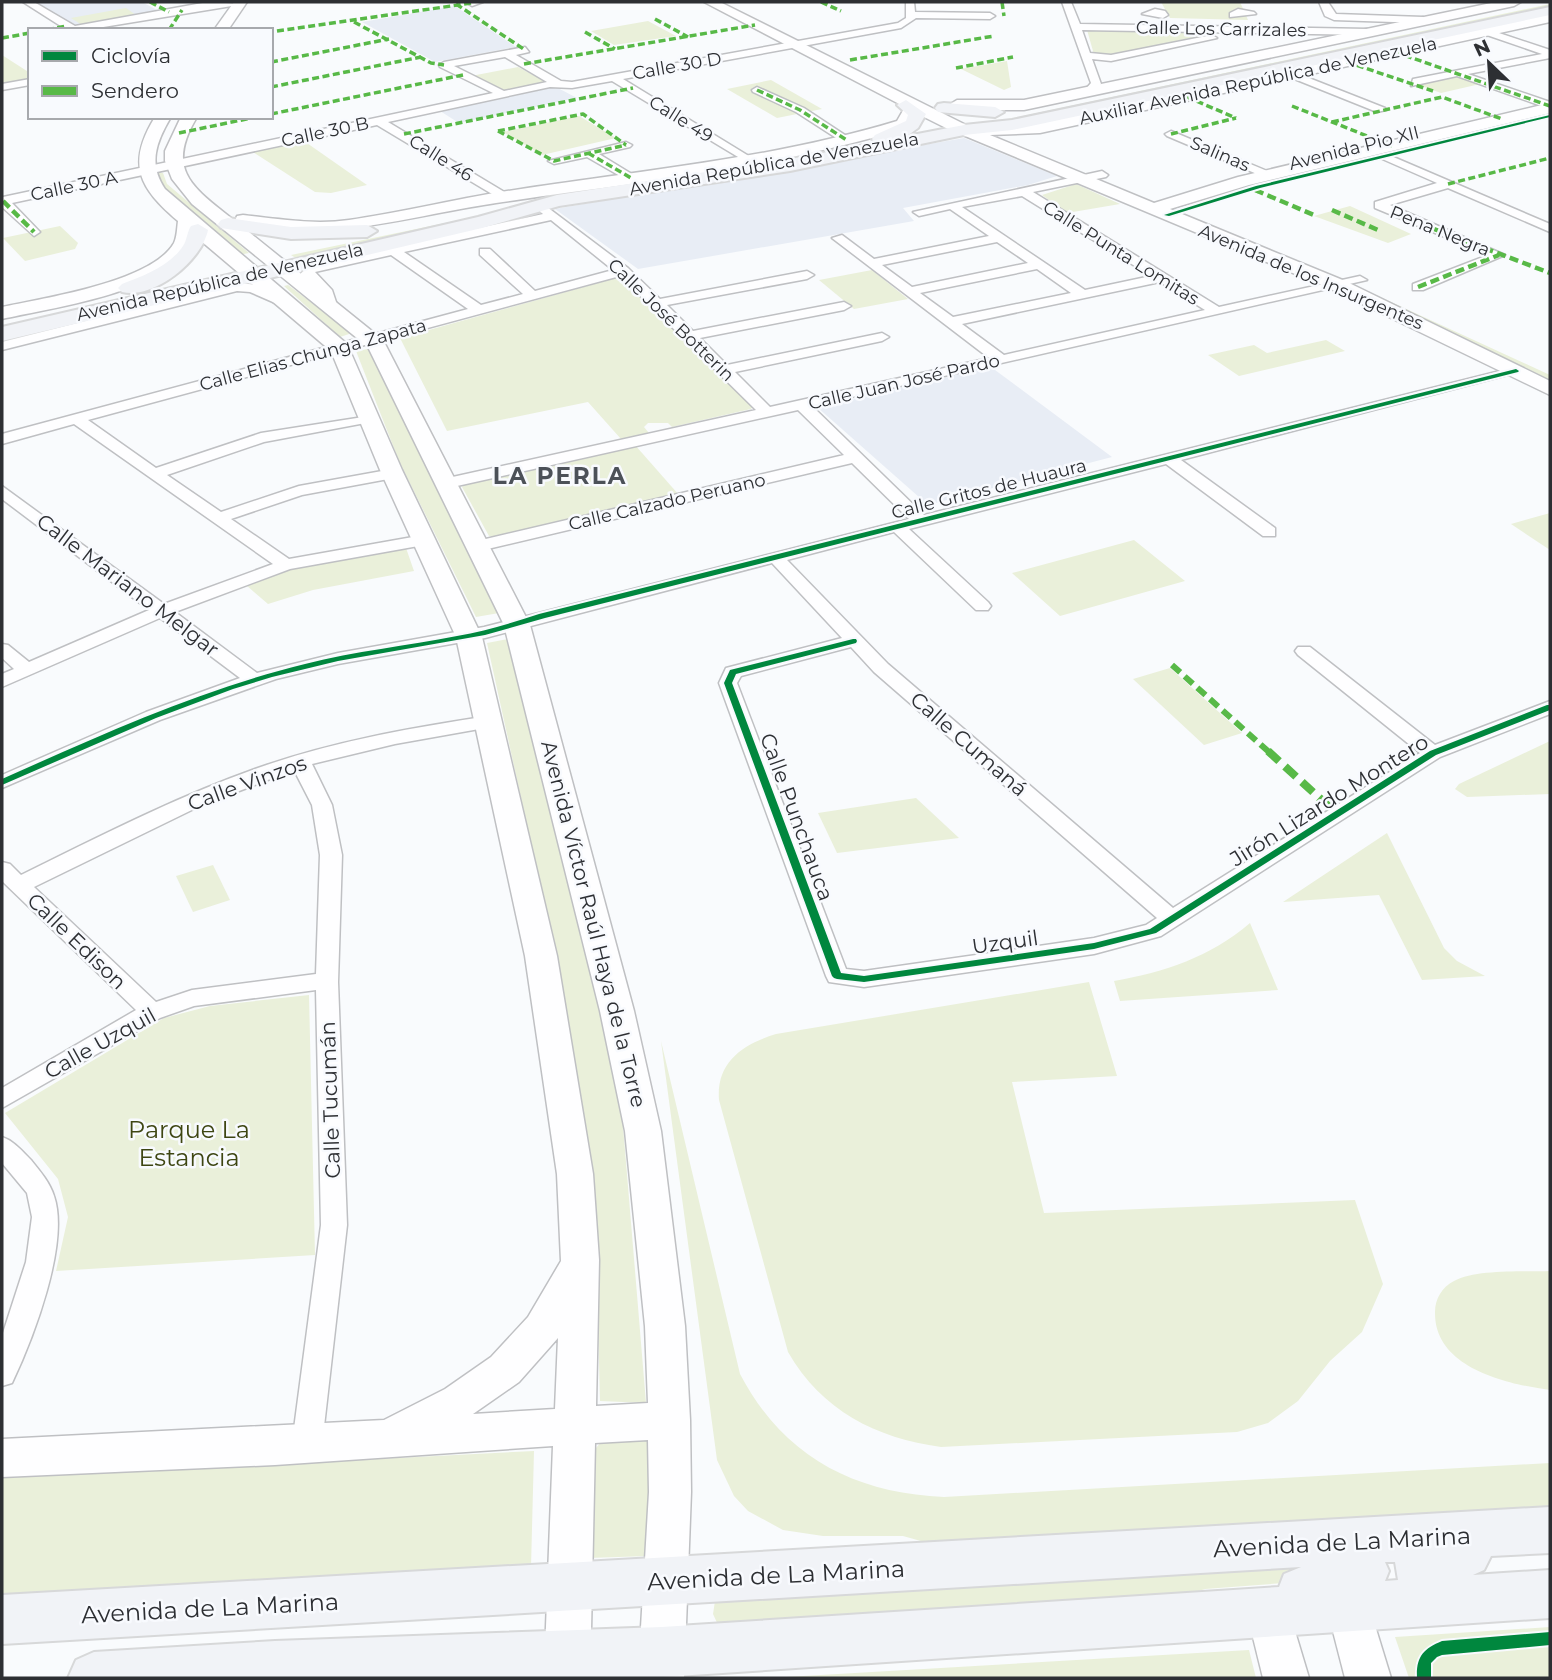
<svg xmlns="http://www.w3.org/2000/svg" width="1552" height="1680" viewBox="0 0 1552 1680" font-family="Montserrat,sans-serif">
<rect width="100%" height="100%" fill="#f9fbfd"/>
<!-- built -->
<g fill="#e8edf5">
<path d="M33 2H142L159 11 75 27Z"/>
<path d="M455 6 516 47 435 62 362 22Z"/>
<path d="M556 87 577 98 459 123 440 111Z"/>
<path d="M964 138 1057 176 1028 185 903 208 914 221 638 269 555 209Z"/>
<path d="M991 367 1112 457 928 505 817 407Z"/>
</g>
<!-- green -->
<g fill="#eaf0da">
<path d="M1161 2H1240L1248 20 1170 18Z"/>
<path d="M1550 4V7L1008 122 1004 120Z"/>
<path d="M126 8 136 15 82 25 71 18Z"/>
<path d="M648 21 676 36 614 45 591 31Z"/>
<path d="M1087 30 1202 31 1205 35 1095 58Z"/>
<path d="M2 55 30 73V81L2 86Z"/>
<path d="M1007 61 1011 87 1004 90 961 69Z"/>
<path d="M518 67 546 82 504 91 471 76Z"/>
<path d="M1452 74 1480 84 1441 93 1413 83Z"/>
<path d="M771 80 822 109 777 118 727 89Z"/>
<path d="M579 116 616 138 542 155 503 132Z"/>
<path d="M304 141 367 185 331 193 315 192 253 152Z"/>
<path d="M1424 143 1185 206 1179 203 1207 194Z"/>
<path d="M156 173H163L167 184 249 253 239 255 164 191Z"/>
<path d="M1076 184 1120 204 1067 213 1042 195Z"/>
<path d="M1350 206 1411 234 1388 243 1314 216Z"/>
<path d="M513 209 297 259 291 255Z"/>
<path d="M60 226 78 243 75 249 25 261 3 238Z"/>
<path d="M872 270 908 299 854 309 819 280Z"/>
<path d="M616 278 623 279 753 406 751 409 672 427 668 423H648L644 427 649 433 621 439 588 402 447 431 400 338Z"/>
<path d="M288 285 352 333 340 337 284 286Z"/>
<path d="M1355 289 1365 290 1550 375V384Z"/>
<path d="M1326 340 1345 351 1239 376 1208 355 1254 345 1267 353Z"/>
<path d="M368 349 499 613 476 617 399 461 356 351Z"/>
<path d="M635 445 679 495 494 537 489 536 462 487 464 484Z"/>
<path d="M1550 513V550L1511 524Z"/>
<path d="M1134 540 1185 581 1060 616 1012 573Z"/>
<path d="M406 548 414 571 313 590 268 604 246 585 288 570Z"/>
<path d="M508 639 577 894 622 1114 646 1403 600 1401 595 1201 548 921 487 643Z"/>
<path d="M1170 668 1242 733 1204 745 1133 679Z"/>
<path d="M1550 741V794L1467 797 1455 789 1459 784Z"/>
<path d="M916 798 959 838 837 853 818 813Z"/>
<path d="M1387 833 1444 948 1457 961 1485 976 1422 980 1379 895 1283 902Z"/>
<path d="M213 865 230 900 193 912 176 876Z"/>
<path d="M1250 923 1278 990 1120 1001 1114 981C1165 972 1210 957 1250 923Z"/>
<path d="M1089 982 1117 1076 1012 1082 1044 1213 1355 1200 1383 1284 1362 1332 1330 1361 1298 1401 1268 1423 1237 1432 941 1447C876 1438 822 1411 788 1352L719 1100C716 1062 743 1044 776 1034Z"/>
<path d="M309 995 315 1255 56 1271 68 1217 58 1179 5 1113 164 1018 210 1006Z"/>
<path d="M661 1041 740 1374C783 1456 853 1493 944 1497L1550 1463V1507L935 1545 903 1536H823L783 1530 748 1511 734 1496 717 1460Z"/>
<path d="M1550 1271V1390C1507 1384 1434 1368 1435 1312 1435 1299 1442 1287 1454 1281 1476 1269 1524 1272 1550 1271Z"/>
<path d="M644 1437 654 1447 649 1556 588 1558 596 1448 602 1441Z"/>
<path d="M534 1451 531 1567 2 1599V1478Z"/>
<path d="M1328 1562 1338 1579 1205 1589 1155 1605 719 1627 713 1614 715 1601Z"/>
<path d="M1550 1627V1678H1409L1395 1637Z"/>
<path d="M1249 1650 1256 1678H769Z"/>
</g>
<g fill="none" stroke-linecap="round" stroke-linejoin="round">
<defs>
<g id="street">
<path d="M23 2H34L75 26 208 2 244 4 85 30H67Z"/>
<path d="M483 2 472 6 467 3 468 2Z"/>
<path d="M906 2H914L915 12 990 13 995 16 990 19 916 18 901 28 623 79 752 158V162L748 163 612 81 572 88 550 87 388 122 506 193 508 196 502 200 377 125 12 203 40 232 34 236 2 207 3 197 493 93 440 67 439 65 444 62 525 47 529 52 516 55 561 81 572 82 898 23 906 18ZM505 57 547 82 504 91 454 66Z"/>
<path d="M1062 2H1071L1080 24 1368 29 1373 32 1368 35 1082 30 1090 53 1111 55 1212 35 1217 38 1111 61 1092 59 1101 84 1090 93 1085 90 1091 83Z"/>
<path d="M1319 2H1328L1336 14 1423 17 1428 20 1423 23 1334 20 1325 16Z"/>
<path d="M1155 9 1165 11 1168 15 1163 18 1142 14Z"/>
<path d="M1238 9 1254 12 1256 14 1230 17V13Z"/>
<path d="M1487 29 1550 50V58L1468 74 1550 102V109L1457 76 1411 86 1413 79 1542 54 1484 34Z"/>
<path d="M1291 71 1385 108 1386 110 1377 112 1287 76 1286 74Z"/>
<path d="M30 79V85L2 90V84Z"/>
<path d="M757 87 804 108 854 141 844 143 796 112 753 92 752 90Z"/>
<path d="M1171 131 1272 173 1274 175 1264 177 1167 136 1165 134Z"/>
<path d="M626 142 632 145 630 147 599 154 635 176V180H627L587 157 554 164 548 161Z"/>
<path d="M1384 153 1550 224V232L1448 188 1390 205 1505 255 1423 290H1413V284L1488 255 1375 208V202L1437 183 1380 158 1378 156Z"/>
<path d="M1102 171 1108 175 1106 177 1033 192 1219 307 1360 276 1367 280 812 406 924 515 1516 367 1523 371 1181 460 1275 528V536H1263L1166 464 909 529 988 602 991 606 988 610H976L894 532 787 560 888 664 1173 908 1420 753 1298 655 1295 651 1298 647H1310L1435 745 1550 701V714L1440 757 1161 936 1094 954 864 987 829 982 826 976 719 683 726 668 842 638 772 563 485 638 338 664 276 679 160 720 2 788V775L146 712 240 678 160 618 2 687V674L14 669 2 658V644L8 645 29 662 149 610 2 499V486L164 604 273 564 74 424 2 444V434L468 309 391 255 315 272 332 290 337 305 330 309 325 308 319 292 300 274 311 265 543 214 533 205 539 201 628 268 660 299 807 271 814 275 807 279 667 305 693 331 844 302 851 306 844 310 700 338 727 365 882 333 889 337 882 341 735 372 770 407 989 358 832 238 842 235 874 259 989 236 950 209 919 216 913 212ZM1022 196 1151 276 1085 290 962 207ZM551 220 613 270 535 291 490 249H480V255L523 294 481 305 404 252ZM997 242 1028 263 912 287 882 265ZM1037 269 1071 293 953 317 920 293ZM620 276 756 410 448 478 442 480V486L448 488 798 410 844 455 473 542 471 546 473 550 479 551 852 463 909 519 484 627 338 653 257 673 175 612 290 569 424 545 432 540 424 535 289 559 231 519 302 495 399 477V471L393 469 299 486 221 512 167 475 264 442 376 421V415L261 433 156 468 88 420ZM1160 282 1205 310 1004 355 962 324ZM851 647 874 672 1157 918 1146 925 1094 938 864 971 846 969 737 683 741 676Z"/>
<path d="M237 283 258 285 296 305 289 309 250 292 237 291 2 350V342Z"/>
<path d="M489 716 499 722 496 726 395 744 312 764 332 805 342 855 338 982 347 1225 322 1444 317 1453 307 1457 297 1453 292 1444 321 1225 316 990 194 1006 160 1018 2 1108V1088L136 1010 2 881V862L10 864 21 875C98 837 174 798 255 769 330 742 410 728 489 716ZM294 770 312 805 320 855 316 974 192 990 156 1002 34 887 200 806Z"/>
<path d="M2 1137C14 1141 22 1151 31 1160 40 1171 50 1183 54 1196 70 1243 33 1339 12 1383L2 1386V1336L26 1262 32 1217 27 1193 2 1163Z"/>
</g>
<g id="secondary">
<path d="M234 2H247L228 30H214Z"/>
<path d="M704 2H720L972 128 1040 123 1550 14V22L1040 133 990 135 1154 203 1238 177 1550 103V113L1249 185 1170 209 1345 281 1550 381V395L1331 289 946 128 916 113 909 127C775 169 634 182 496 203 408 216 328 244 239 224L383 340 530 625 634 1011 661 1131 685 1326 690 1420 691 1492 684 1678H638L649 1492 648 1440 595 1443 590 1678H544L553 1446 275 1465 2 1477V1439L384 1420 445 1389 491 1357 528 1317 561 1261 557 1174 525 956 456 637 380 470 331 351 194 235C182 291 50 308 2 319V307C44 298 152 282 174 243 177 237 177 228 178 221 139 188 126 164 155 117H171C156 142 148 164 165 189L347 344 402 470 482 637 557 956 593 1174 599 1260 596 1406 648 1403 645 1326 625 1131 600 1011 504 625 368 347 192 204 172 179 165 161V151L181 117H197C164 171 194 188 235 221L237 216 243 215C278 219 314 225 349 220 406 212 463 197 521 189 646 170 775 158 897 121L905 107ZM558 1338 555 1409 473 1414 519 1382Z"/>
<path d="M1496 2H1521L1514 6 1024 110H957L949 105 957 100H1024Z"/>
<path d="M1349 1586 1365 1593 1391 1678H1345L1327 1608 1333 1593Z"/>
<path d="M1269 1591 1285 1598 1309 1678H1263L1247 1613 1253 1598Z"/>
</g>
<g id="primary">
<path d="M1550 7V15L1012 130 964 135 790 171 559 206 482 228 2 341V327L478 217 557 195 790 159 875 143 872 139 875 135 906 121 908 115 897 105 906 100 926 114 918 128 907 136 964 125 1012 120Z"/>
<path d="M944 103 995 107 1004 112 995 117 938 112 935 108 938 104Z"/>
<path d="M228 218 291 227 367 225 377 231 367 237 291 239 221 228 218 224 221 220Z"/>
<path d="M198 224 208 230C202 260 154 300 122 292L118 288 122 284C143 276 170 266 183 246 187 240 187 232 191 226Z"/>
<path d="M1550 1507V1553L1491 1556 1484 1570 1473 1575 1550 1570V1618L662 1677 68 1678 76 1660 94 1652 275 1641 662 1627 1279 1587 1284 1574 1301 1567 2 1644V1595ZM1385 1562H1395L1398 1580 1385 1581 1389 1571Z"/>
</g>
</defs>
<!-- street casing -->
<use href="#street" stroke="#bfc0c3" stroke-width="3"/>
<!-- secondary casing -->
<use href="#secondary" stroke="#bfc0c3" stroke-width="3"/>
<!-- primary casing -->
<use href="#primary" stroke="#d7d8d9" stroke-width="4"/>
<!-- street -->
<use href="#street" fill="#fefeff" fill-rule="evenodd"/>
<!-- secondary -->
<use href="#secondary" fill="#fefeff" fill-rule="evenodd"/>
<!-- primary -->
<use href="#primary" fill="#f1f3f7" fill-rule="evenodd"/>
<!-- quiet-far3 -->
<g stroke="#58b947" stroke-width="3.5" stroke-dasharray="7 3.5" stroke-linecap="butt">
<path d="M150 2 169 12"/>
<path d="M821 2 841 11"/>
<path d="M1002 2 1004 16"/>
<path d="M456 4 525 50"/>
<path d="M655 19 688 37"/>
<path d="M354 22 431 63 444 65"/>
<path d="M47 30 66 26"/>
<path d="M169 30 182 10"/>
<path d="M277 31 472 3"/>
<path d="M585 32 615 49"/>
<path d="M2 38 30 33"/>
<path d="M1395 52 1550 106"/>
<path d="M850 60 994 36"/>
<path d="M271 62 389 39"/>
<path d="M1347 62 1433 91"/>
<path d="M524 64 755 25"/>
<path d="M956 68 1013 57"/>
<path d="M271 87 421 57"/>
<path d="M757 90 800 110 848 141"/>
<path d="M1187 97 1236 118"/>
<path d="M1292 106 1392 146"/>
<path d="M271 114 463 75"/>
<path d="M1332 122 1442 97 1502 119"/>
<path d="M498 131 583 114 626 145"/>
<path d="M498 131 554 161 626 145"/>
<path d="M179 133 256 117"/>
<path d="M404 134 633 88"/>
<path d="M1171 134 1236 118"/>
<path d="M588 153 631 178"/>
<path d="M1448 184 1550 158"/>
<path d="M1255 190 1259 192"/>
</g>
<!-- quiet-far2 -->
<g stroke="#58b947" stroke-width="4.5" stroke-dasharray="9 4.5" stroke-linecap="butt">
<path d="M1255 190 1314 215"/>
<path d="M3 201 34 232"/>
<path d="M1332 210 1378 230"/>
<path d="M1434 229 1550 273"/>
<path d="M1418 287 1499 255"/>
</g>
<!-- quiet-far1 -->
<path stroke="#58b947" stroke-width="6" stroke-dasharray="11 6" stroke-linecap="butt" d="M1172 665 1270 753"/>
<!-- quiet -->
<path stroke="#58b947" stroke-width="8" stroke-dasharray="15 8" stroke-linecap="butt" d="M1268 751 1337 814"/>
<defs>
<g id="cycleway">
<path d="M1550 115V117L1260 188 1169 216 1164 215 1256 186Z"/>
<path d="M1516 369 1519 371 1518 372 545 618 485 635 338 661 272 677 233 689 156 718 2 785V779C101 735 199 690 305 664 355 651 407 646 457 636 485 631 512 623 539 614Z"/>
<path d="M853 639H856L857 641 856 643 736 674 732 683 841 973 864 976 1094 943 1150 929 1430 751 1547 705H1550V710L1436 755 1156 933 1094 949 864 982 837 979 834 978 832 976 724 683 730 670Z"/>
<path d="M1550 1632V1645L1442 1655 1437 1657 1431 1663V1678H1417C1416 1657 1423 1649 1442 1641Z"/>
</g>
</defs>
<!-- cycleway casing -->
<use href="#cycleway" stroke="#f8fafe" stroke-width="4"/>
<!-- cycleway -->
<use href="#cycleway" fill="#00873e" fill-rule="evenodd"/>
</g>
<g text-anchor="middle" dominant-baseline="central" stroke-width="5" stroke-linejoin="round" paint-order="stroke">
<!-- far-street labels -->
<g font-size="18" fill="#2d2f33" stroke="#f8fafe">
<text transform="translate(1221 29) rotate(1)">Calle Los Carrizales</text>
<text transform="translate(677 66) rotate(-10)">Calle 30 D</text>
<text transform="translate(1258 81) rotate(-12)">Auxiliar Avenida República de Venezuela</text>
<text transform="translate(681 119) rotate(32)">Calle 49</text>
<text transform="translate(325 132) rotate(-12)">Calle 30 B</text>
<text transform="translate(1354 148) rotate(-14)">Avenida Pio XII</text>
<text transform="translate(1220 154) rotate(23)">Salinas</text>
<text transform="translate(441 158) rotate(32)">Calle 46</text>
<text transform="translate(774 164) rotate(-10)">Avenida República de Venezuela</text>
<text transform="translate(74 186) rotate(-12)">Calle 30 A</text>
<text transform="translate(1440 231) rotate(22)">Pena Negra</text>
<text transform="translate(1121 253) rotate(32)">Calle Punta Lomitas</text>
<text transform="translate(1311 277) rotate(23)">Avenida de los Insurgentes</text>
<text transform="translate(220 282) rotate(-13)">Avenida República de Venezuela</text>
<text transform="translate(671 320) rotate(44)">Calle José Botterin</text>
<text transform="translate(313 355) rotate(-15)">Calle Elias Chunga Zapata</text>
<text transform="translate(904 382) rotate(-13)">Calle Juan José Pardo</text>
<text transform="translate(989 489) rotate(-14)">Calle Gritos de Huaura</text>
<text transform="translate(667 502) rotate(-13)">Calle Calzado Peruano</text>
</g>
<!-- street labels -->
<g font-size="21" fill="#2d2f33" stroke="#f8fafe">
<text transform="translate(128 585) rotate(37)">Calle Mariano Melgar</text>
<text transform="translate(969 744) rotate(41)">Calle Cumaná</text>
<text transform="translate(247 783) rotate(-20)">Calle Vinzos</text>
<text transform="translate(1329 800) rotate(-32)">Jirón Lizardo Montero</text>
<text transform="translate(797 817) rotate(70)">Calle Punchauca</text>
<text transform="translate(594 924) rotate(76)">Avenida Víctor Raúl Haya de la Torre</text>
<text transform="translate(77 941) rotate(44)">Calle Edison</text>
<text transform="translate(1005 942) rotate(-8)">Uzquil</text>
<text transform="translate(100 1043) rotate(-29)">Calle Uzquil</text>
<text transform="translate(330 1100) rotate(-92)">Calle Tucumán</text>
</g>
<!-- far-district labels -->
<g font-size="23" font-weight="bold" letter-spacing="2" fill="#4c5158" stroke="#f8fafe">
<text x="560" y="476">LA PERLA</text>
</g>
<!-- near-park labels -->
<g font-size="24" fill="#3e4612" stroke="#f8fafe">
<text x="189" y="1129">Parque La<tspan x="189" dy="28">Estancia</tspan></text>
</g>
<!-- near-street labels -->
<g font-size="24" fill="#2d2f33" stroke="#f8fafe">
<text transform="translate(1342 1542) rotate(-3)">Avenida de La Marina</text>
<text transform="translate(776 1575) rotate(-3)">Avenida de La Marina</text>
<text transform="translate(210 1608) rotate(-3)">Avenida de La Marina</text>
</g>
</g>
<!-- border -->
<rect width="1552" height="1680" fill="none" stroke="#2d2f33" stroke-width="7"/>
<!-- legend -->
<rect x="28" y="28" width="245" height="91" fill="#f8fafe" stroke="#a7a9ad" stroke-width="2"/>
<rect x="42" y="51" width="35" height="10" fill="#00873e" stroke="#a7a9ad" stroke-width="2"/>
<text x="91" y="63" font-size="21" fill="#2d2f33">Ciclovía</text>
<rect x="42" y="86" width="35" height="10" fill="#58b947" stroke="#a7a9ad" stroke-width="2"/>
<text x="91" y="98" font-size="21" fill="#2d2f33">Sendero</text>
<!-- north arrow -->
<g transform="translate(1489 63) rotate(335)" stroke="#f8fafe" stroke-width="5" paint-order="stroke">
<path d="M0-5L12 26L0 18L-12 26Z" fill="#2d2f33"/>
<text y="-10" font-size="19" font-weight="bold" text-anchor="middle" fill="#2d2f33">N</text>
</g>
</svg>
